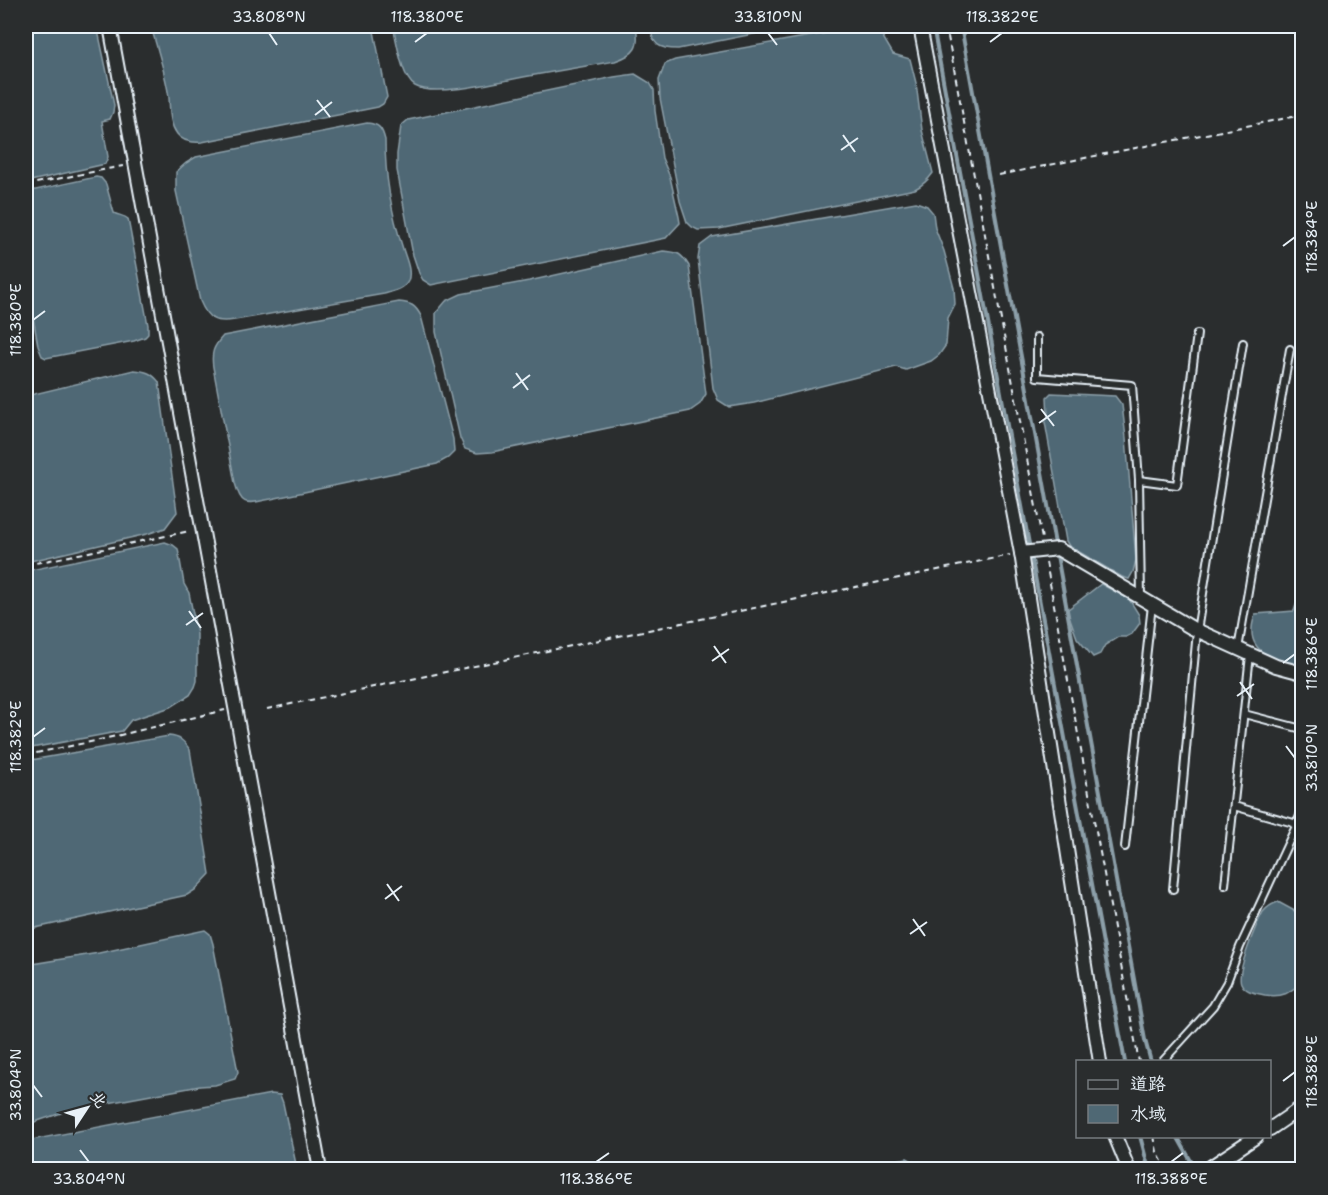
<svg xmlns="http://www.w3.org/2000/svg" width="1328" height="1195" viewBox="0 0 1328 1195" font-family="'Shantell Sans','LXGW WenKai TC',sans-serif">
<rect width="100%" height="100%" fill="#2a2d2e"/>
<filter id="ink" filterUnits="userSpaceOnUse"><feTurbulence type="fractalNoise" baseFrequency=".0167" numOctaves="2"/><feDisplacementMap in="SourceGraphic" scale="12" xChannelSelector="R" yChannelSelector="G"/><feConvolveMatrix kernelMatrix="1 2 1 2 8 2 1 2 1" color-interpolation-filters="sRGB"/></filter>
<g filter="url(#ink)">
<!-- water -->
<g fill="#4f6874" stroke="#8c9fa9" stroke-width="1.5">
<path d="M26 26H97L114 105 113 112 110 119 102 121 108 157 105 164 26 182Z"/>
<path d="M151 26H373L387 97 383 104 378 107 202 142C192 143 183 142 177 134 169 123 170 110 169 98 166 74 157 49 151 26Z"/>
<path d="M393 26H636C640 47 636 54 615 61 586 66 558 71 529 76 505 80 435 98 415 86 401 77 397 41 393 26Z"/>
<path d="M650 26H794L678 49C658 49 653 45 650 26Z"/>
<path d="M867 26 880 32 893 54 910 59 916 83 922 130 933 173C928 180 923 185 915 189L719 229 698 230 692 227 687 222 680 201 660 98 659 80 665 64 675 60Z"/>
<path d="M635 74 650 83 654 90 655 111 662 158 670 177 679 217 680 223 666 238 431 285 423 280 419 273 413 255 397 170V154L401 126 408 120 614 77Z"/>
<path d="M367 123C379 124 382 128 385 140 385 179 391 212 403 249 406 259 412 271 408 281 405 289 393 291 384 294L235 320C215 323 208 320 200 301L176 191V172L186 163 196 157Z"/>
<path d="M96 177 101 178 106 184 114 213C119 216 124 215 128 219L148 325V334L145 337 134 341 46 358 42 356 38 346 26 277V192Z"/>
<path d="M916 202 927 206 933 213 935 228 944 251 954 288 955 304 948 318 946 345 939 355 931 361 906 370 896 367 754 403 729 407 718 400 713 388 698 259 700 246 712 237Z"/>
<path d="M663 251C678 252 681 253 689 266L706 394 700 404 690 411 492 452 477 453 465 449 460 438 436 332V313L446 301 461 294 529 281Z"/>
<path d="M399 302C411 303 415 305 421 316L453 439 454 452 448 458 437 464 271 499C248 503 242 509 235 483L213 367C211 353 213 347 223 336Z"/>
<path d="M134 370C146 371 152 373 159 382L177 512 165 528 147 534 26 562V396Z"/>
<path d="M1051 393 1115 396 1122 405 1126 438 1136 560 1133 572 1129 579 1122 577 1069 546 1066 541 1045 422 1048 417 1047 397Z"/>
<path d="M165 542 173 545 178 549 184 584 189 593 197 634V681L195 687 190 695 171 707 131 720 122 731 26 749V571Z"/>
<path d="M1101 584 1129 599 1139 615 1140 623 1132 634 1126 637H1118L1105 645 1100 654 1093 657 1077 638 1067 610Z"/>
<path d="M1302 587V667C1282 662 1250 656 1252 629 1252 624 1254 619 1255 614L1294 611Z"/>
<path d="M169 736C180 737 184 741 190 750L210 874 195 890 187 895 26 930V761Z"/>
<path d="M1278 902 1302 915V982C1289 993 1283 998 1265 995 1256 993 1245 992 1241 983 1236 972 1257 923 1263 912 1267 907 1272 904 1278 902Z"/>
<path d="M205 930 210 934 213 944 238 1072 235 1079 215 1085 200 1086 70 1110 26 1125V965L99 953Z"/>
<path d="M271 1094 280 1095 283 1103 297 1169H26V1141Z"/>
<path d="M907 1158 916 1163 921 1169H848Z"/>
</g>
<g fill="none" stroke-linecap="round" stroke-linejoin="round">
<!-- stream -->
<g stroke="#8c9fa9" stroke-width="4">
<path d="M933 26 1125 1062"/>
<path d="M961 26 1145 1040 1151 1062"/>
<path d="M1140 1136 1149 1170"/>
<path d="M1177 1136 1196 1170"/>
</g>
<defs>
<g id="service">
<path d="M1037 337V377L1132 385 1139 480 1141 597"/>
<path d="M1139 480 1177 485 1197 334"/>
<path d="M1238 649 1290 349"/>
<path d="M1244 714 1302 729"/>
<path d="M1234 806 1297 824 1302 810"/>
<path d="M1125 847 1152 605"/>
<path d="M1225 885 1250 655"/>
<path d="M1173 889 1197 631 1243 343"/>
<path d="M1162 1062 1213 1006 1227 982 1240 947 1297 824"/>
</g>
<g id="minor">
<path d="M110 26 320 1170"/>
<path d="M920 26 1021 553 1100 1062"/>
<path d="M1021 553 1058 549 1192 628 1276 666 1302 673"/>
<path d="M1270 1129 1302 1107"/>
<path d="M1115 1136 1129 1170"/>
<path d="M1206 1170 1257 1136"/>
</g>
</defs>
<!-- service casing -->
<use href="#service" stroke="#e8f1f8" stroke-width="10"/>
<!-- minor casing -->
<use href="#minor" stroke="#e8f1f8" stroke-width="16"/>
<!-- path -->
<g stroke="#e8f1f8" stroke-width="2" stroke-dasharray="6 4.5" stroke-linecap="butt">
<path d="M946 26 1042 539"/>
<path d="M999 175 1302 115"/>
<path d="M26 185 123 166"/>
<path d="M1046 562 1139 1062"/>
<path d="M26 565 190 531"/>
<path d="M267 709 1010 555"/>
<path d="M26 755 95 741 225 710"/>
<path d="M1154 1136 1157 1152 1167 1170"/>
</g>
<!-- service -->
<use href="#service" stroke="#2a2d2e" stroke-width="6"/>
<!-- minor -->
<use href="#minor" stroke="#2a2d2e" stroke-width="12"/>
</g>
</g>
<!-- ticks -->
<path fill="none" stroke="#e8f1f8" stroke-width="2" d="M269 33 277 45M768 33 777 45M415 42 427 33M990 42 1002 33M317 100 330 117M315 115 332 102M843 135 855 152M841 150 858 138M1283 246 1295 237M33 320 45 311M516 373 528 390M513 388 530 375M1041 409 1054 426M1039 423 1056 411M189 611 201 628M186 625 203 613M714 646 726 663M712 661 729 649M1283 663 1295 654M1240 682 1252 699M1237 696 1254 684M33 737 45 728M1286 746 1295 758M387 884 399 901M385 899 402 886M913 919 925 936M910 934 927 922M1283 1081 1295 1072M33 1085 42 1097M80 1150 89 1162M596 1162 609 1153M1171 1162 1183 1153"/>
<!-- margin -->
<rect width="1328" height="1195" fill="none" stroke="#2a2d2e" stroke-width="66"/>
<!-- legend -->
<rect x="1076" y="1060" width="195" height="78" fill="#2a2d2e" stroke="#767b7f" stroke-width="1.5"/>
<rect x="1088" y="1080" width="30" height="9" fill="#2a2d2e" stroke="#767b7f" stroke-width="1.5"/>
<text x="1130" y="1090" font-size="18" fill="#e8f1f8">道路</text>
<rect x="1088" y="1105" width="30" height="18" fill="#4f6874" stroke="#767b7f" stroke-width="1.5"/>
<text x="1130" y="1120" font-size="18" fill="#e8f1f8">水域</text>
<!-- north arrow -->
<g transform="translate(87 1108) rotate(54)" stroke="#2a2d2e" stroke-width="4.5" paint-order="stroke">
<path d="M0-4.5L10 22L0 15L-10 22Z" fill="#e8f1f8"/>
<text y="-9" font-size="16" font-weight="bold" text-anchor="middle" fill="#e8f1f8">北</text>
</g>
<rect x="33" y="33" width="1262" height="1129" fill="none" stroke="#e8f1f8" stroke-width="2"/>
<g font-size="15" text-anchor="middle" fill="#e8f1f8">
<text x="269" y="22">33.808°N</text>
<text x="427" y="22">118.380°E</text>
<text x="768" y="22">33.810°N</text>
<text x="1002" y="22">118.382°E</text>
<text transform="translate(1312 237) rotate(-90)" y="5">118.384°E</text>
<text transform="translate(16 320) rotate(-90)" y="5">118.380°E</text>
<text transform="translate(1312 654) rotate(-90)" y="5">118.386°E</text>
<text transform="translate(16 737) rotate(-90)" y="5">118.382°E</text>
<text transform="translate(1312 758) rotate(-90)" y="5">33.810°N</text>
<text transform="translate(1312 1072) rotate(-90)" y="5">118.388°E</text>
<text transform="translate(16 1085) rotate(-90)" y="5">33.804°N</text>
<text x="89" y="1184">33.804°N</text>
<text x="596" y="1184">118.386°E</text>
<text x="1171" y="1184">118.388°E</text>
</g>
</svg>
